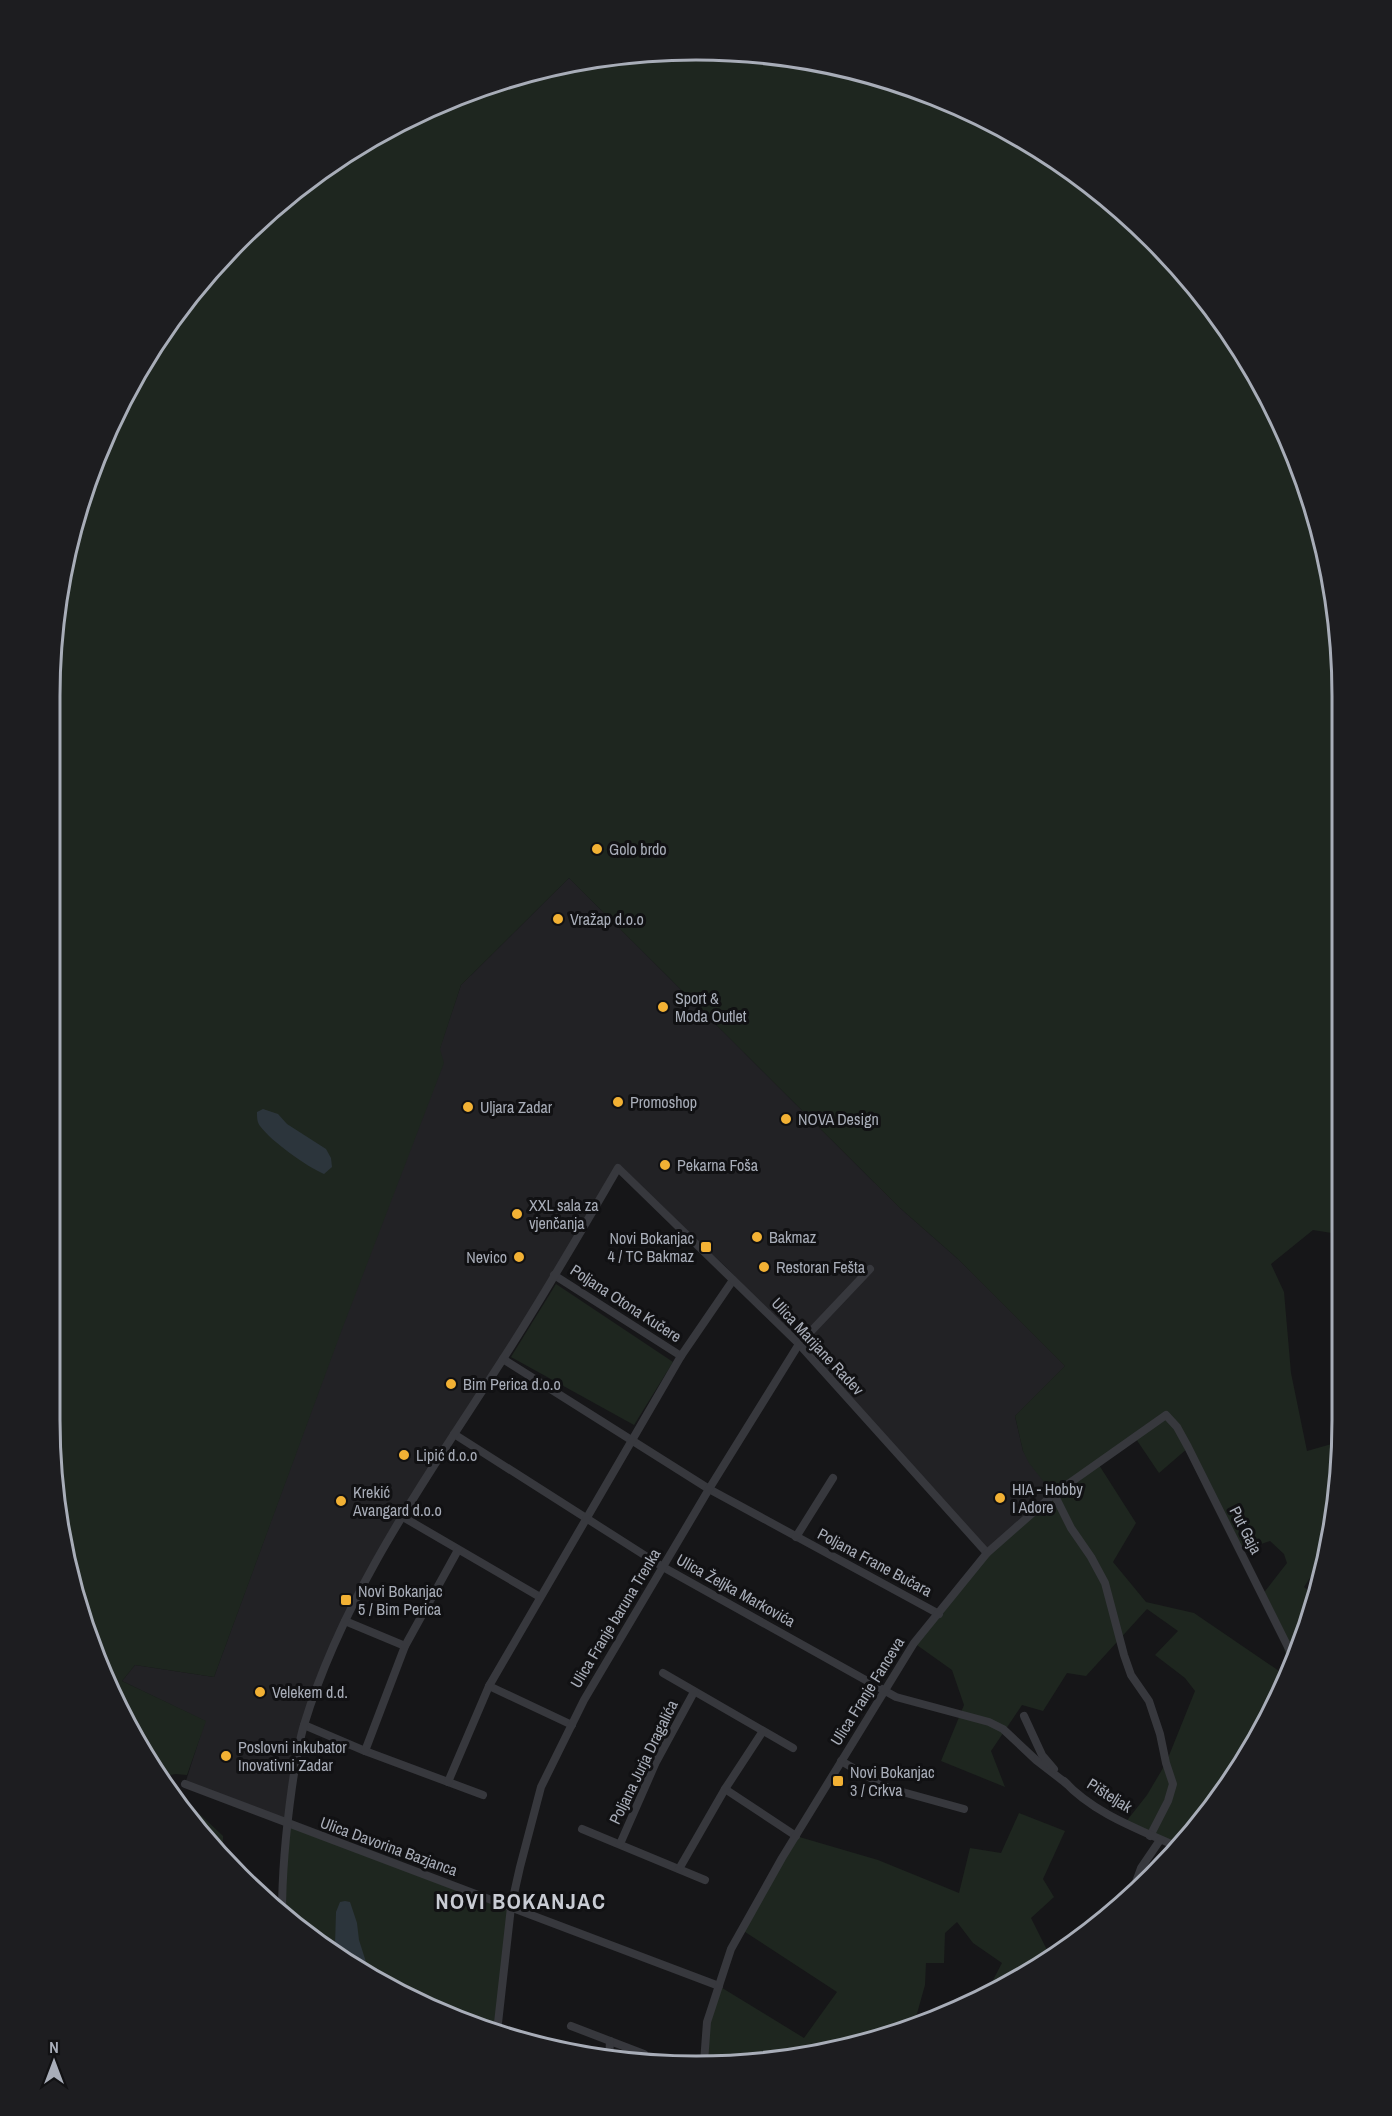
<svg xmlns="http://www.w3.org/2000/svg" width="1392" height="2116" viewBox="0 0 1392 2116" font-family="'Archivo Narrow',sans-serif">
<rect width="100%" height="100%" fill="#161618"/>
<!-- built -->
<path fill="#222225" d="M569 878 900 1208 958 1259 1065 1366 1015 1416 1023 1451 1054 1494 987 1553 799 1344 725 1266 618 1168 363 1584 304 1725 287 1824 185 1784 205 1721 122 1681 135 1665 214 1677 394 1185 461 985Z"/>
<!-- green -->
<g fill="#1e261f" fill-rule="evenodd">
<path d="M654 51 781 55 904 84 1020 136 1123 210 1209 303 1276 410 1321 529 1341 654 1338 1234 1313 1230 1271 1264 1284 1292 1291 1373 1307 1451 1335 1443 1337 1407V1471L1335 1475 1337 1477V1505L1326 1553 1304 1587 1311 1593 1318 1586 1308 1627 1276 1706 1180 1848 1125 1823 1147 1795 1166 1763 1195 1691 1185 1678 1155 1655 1178 1631 1147 1609 1086 1676 1067 1673 1043 1711 1022 1705 991 1751 1005 1787 941 1761 964 1705 952 1670 914 1643 987 1553 1054 1495 1029 1463 1023 1451 1015 1416 1065 1366 958 1259 900 1208 569 878 461 985 440 1049 444 1063 341 1332 214 1677 135 1665 122 1681 206 1721 187 1775 176 1774 158 1777 84 1627 55 1505V611L72 528 116 410 210 269 303 183 410 116 529 71ZM1136 1439 1159 1473 1188 1448 1240 1551 1270 1541 1284 1554 1287 1563 1262 1595 1280 1631 1287 1661 1282 1673 1194 1613 1146 1602 1113 1562 1136 1523 1099 1465Z"/>
<path d="M556 1284 673 1362 634 1425 511 1357Z"/>
<path d="M191 1806 223 1836V1859L210 1847 183 1811Z"/>
<path d="M1019 1813 1065 1831 1043 1879 1054 1897 1031 1918 1051 1958 1019 1980 1001 1988 992 1982 1002 1963 973 1943 957 1922 945 1933 944 1963H926L925 1985 913 2028 822 2054 712 2061 705 2056 707 2022 719 1986 804 2038 837 1992 742 1930 796 1836 878 1860 959 1893 970 1848 1001 1853Z"/>
<path d="M287 1824 511 1907 497 2032 449 2017 302 1933 282 1914Z"/>
</g>
<!-- water -->
<g fill="#2c353c">
<path d="M263 1109 278 1114 287 1124 326 1149 331 1158 332 1167 324 1174C306 1166 272 1142 260 1126 257 1122 257 1117 257 1112Z"/>
<path d="M345 1901 350 1902 357 1923 359 1940 366 1962 364 1968 333 1950 335 1945 336 1912 340 1902Z"/>
</g>
<g fill="none" stroke-linecap="round" stroke-linejoin="round">
<!-- street -->
<g stroke="#37383d" stroke-width="8">
<path d="M554 1275 681 1356"/>
<path d="M503 1359 709 1489 939 1614"/>
<path d="M454 1434 663 1567 896 1697 989 1722 1003 1729 1036 1760 1067 1784"/>
<path d="M1054 1494 1071 1528 1091 1557 1105 1583 1124 1655 1131 1675 1149 1701 1160 1734 1166 1763 1173 1784 1168 1801 1150 1836"/>
<path d="M403 1517 540 1597"/>
<path d="M796 1537 833 1478"/>
<path d="M345 1621 405 1646"/>
<path d="M663 1673 793 1748"/>
<path d="M489 1686 572 1725"/>
<path d="M1024 1716 1042 1755 1054 1769"/>
<path d="M304 1725 365 1751 483 1795"/>
<path d="M365 1751 405 1646 458 1550"/>
<path d="M841 1761 888 1788 964 1809"/>
<path d="M1064 1781C1094 1814 1141 1830 1180 1848"/>
<path d="M448 1782 489 1686 681 1356 733 1280"/>
<path d="M185 1784 719 1986"/>
<path d="M725 1789 796 1836"/>
<path d="M582 1829 705 1880"/>
<path d="M620 1844 656 1762 694 1692"/>
<path d="M679 1869 725 1789 763 1731"/>
<path d="M1132 1893 1141 1868 1160 1840"/>
<path d="M282 1914C282 1871 286 1830 292 1787 295 1766 298 1745 304 1725 344 1593 427 1477 501 1362 542 1299 580 1233 618 1168L799 1344 987 1553"/>
<path d="M571 2026 644 2054"/>
<path d="M497 2032 511 1907 520 1867 541 1787 584 1700 709 1489 799 1344 870 1269"/>
<path d="M609 2059 610 2041"/>
<path d="M704 2062 707 2022 731 1949 782 1858 914 1643 987 1553 1054 1494 1166 1415 1177 1427 1188 1447 1295 1661"/>
</g>
</g>
<!-- markers -->
<g fill="#f2b134" stroke="#111113" stroke-width="2">
<circle cx="597" cy="849" r="6"/>
<circle cx="558" cy="919" r="6"/>
<circle cx="663" cy="1007" r="6"/>
<circle cx="618" cy="1102" r="6"/>
<circle cx="468" cy="1107" r="6"/>
<circle cx="786" cy="1119" r="6"/>
<circle cx="665" cy="1165" r="6"/>
<circle cx="517" cy="1214" r="6"/>
<circle cx="757" cy="1237" r="6"/>
<rect x="700" y="1241" width="12" height="12" rx="3"/>
<circle cx="519" cy="1257" r="6"/>
<circle cx="764" cy="1267" r="6"/>
<circle cx="451" cy="1384" r="6"/>
<circle cx="404" cy="1455" r="6"/>
<circle cx="1000" cy="1498" r="6"/>
<circle cx="341" cy="1501" r="6"/>
<rect x="340" y="1594" width="12" height="12" rx="3"/>
<circle cx="260" cy="1692" r="6"/>
<circle cx="226" cy="1756" r="6"/>
<rect x="832" y="1775" width="12" height="12" rx="3"/>
</g>
<g text-anchor="middle" dominant-baseline="central" stroke-width="6" stroke-linejoin="round" paint-order="stroke">
<!-- poi labels -->
<g font-size="16" fill="#a8adb8" stroke="#111113" text-anchor="start">
<text x="609" y="849">Golo brdo</text>
<text x="570" y="919">Vražap d.o.o</text>
<text x="675" y="998">Sport &amp;<tspan x="675" dy="18">Moda Outlet</tspan></text>
<text x="630" y="1102">Promoshop</text>
<text x="480" y="1107">Uljara Zadar</text>
<text x="798" y="1119">NOVA Design</text>
<text x="677" y="1165">Pekarna Foša</text>
<text x="529" y="1205">XXL sala za<tspan x="529" dy="18">vjenčanja</tspan></text>
<text x="769" y="1237">Bakmaz</text>
<text x="694" y="1238" text-anchor="end">Novi Bokanjac<tspan x="694" dy="18">4 / TC Bakmaz</tspan></text>
<text x="507" y="1257" text-anchor="end">Nevico</text>
<text x="776" y="1267">Restoran Fešta</text>
<text x="463" y="1384">Bim Perica d.o.o</text>
<text x="416" y="1455">Lipić d.o.o</text>
<text x="1012" y="1489">HIA - Hobby<tspan x="1012" dy="18">I Adore</tspan></text>
<text x="353" y="1492">Krekić<tspan x="353" dy="18">Avangard d.o.o</tspan></text>
<text x="358" y="1591">Novi Bokanjac<tspan x="358" dy="18">5 / Bim Perica</tspan></text>
<text x="272" y="1692">Velekem d.d.</text>
<text x="238" y="1747">Poslovni inkubator<tspan x="238" dy="18">Inovativni Zadar</tspan></text>
<text x="850" y="1772">Novi Bokanjac<tspan x="850" dy="18">3 / Crkva</tspan></text>
</g>
<!-- street labels -->
<g font-size="16" fill="#a8adb8" stroke="#111113">
<text transform="translate(626 1303) rotate(33)">Poljana Otona Kučere</text>
<text transform="translate(818 1346) rotate(47)">Ulica Marijane Radev</text>
<text transform="translate(1246 1530) rotate(63)">Put Gaja</text>
<text transform="translate(875 1562) rotate(28)">Poljana Frane Bučara</text>
<text transform="translate(736 1590) rotate(29)">Ulica Željka Markovića</text>
<text transform="translate(615 1618) rotate(-59)">Ulica Franje baruna Trenka</text>
<text transform="translate(867 1691) rotate(-58)">Ulica Franje Fanceva</text>
<text transform="translate(643 1762) rotate(-64)">Poljana Jurja Dragalića</text>
<text transform="translate(1110 1795) rotate(32)">Pišteljak</text>
<text transform="translate(389 1846) rotate(20)">Ulica Davorina Bazjanca</text>
</g>
<!-- district labels -->
<g font-size="22" font-weight="bold" letter-spacing="1.5" fill="#c9ccd4" stroke="#111113">
<text x="521" y="1901">NOVI BOKANJAC</text>
</g>
</g>
<!-- crop -->
<path d="M0 0H1392V2116H0ZM696 60H696A636 636 0 0 1 1332 696V1420A636 636 0 0 1 696 2056H696A636 636 0 0 1 60 1420V696A636 636 0 0 1 696 60Z" fill="#1d1d20" fill-rule="evenodd"/>
<path fill="none" stroke="#a8adb8" stroke-width="3" d="M696 60H696A636 636 0 0 1 1332 696V1420A636 636 0 0 1 696 2056H696A636 636 0 0 1 60 1420V696A636 636 0 0 1 696 60Z"/>
<!-- north arrow -->
<g transform="translate(54 2062)" stroke="#111113" stroke-width="4.5" paint-order="stroke">
<path d="M0-4.5L10 22L0 15L-10 22Z" fill="#a8adb8"/>
<text y="-9" font-size="16" font-weight="bold" text-anchor="middle" fill="#a8adb8">N</text>
</g>
</svg>
